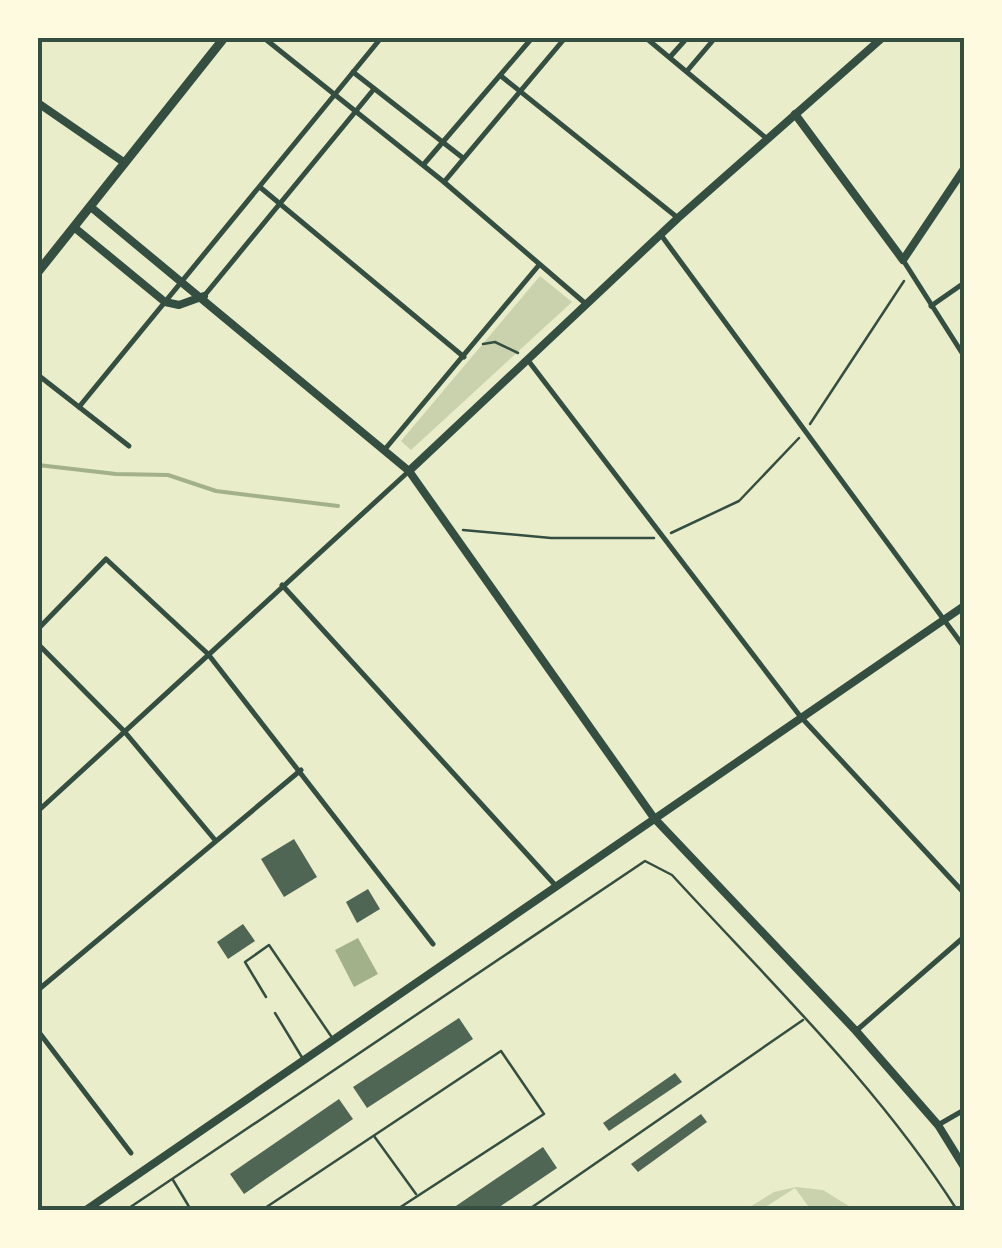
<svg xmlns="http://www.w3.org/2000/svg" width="1002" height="1248" viewBox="0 0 1002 1248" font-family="Helvetica,sans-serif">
<rect width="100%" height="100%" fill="#e9edc9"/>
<!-- green -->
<g fill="#cad2ad">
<path d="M540 276 572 302 411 450 401 441Z"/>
<path d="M796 1187 823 1190 855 1210H811L795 1188 761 1210H745L774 1192Z"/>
</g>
<!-- water -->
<path fill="#a3b18a" d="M358 938 378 974 354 987 335 950Z"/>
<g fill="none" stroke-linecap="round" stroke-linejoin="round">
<!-- stream -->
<path stroke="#a3b18a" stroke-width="4" d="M38 465 116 474 168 475 216 491 338 506"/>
</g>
<!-- building -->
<g fill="#4f6655">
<path d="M294 839 317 877 284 897 261 859Z"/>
<path d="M368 889 380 909 357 923 346 902Z"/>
<path d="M243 924 255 941 228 959 217 942Z"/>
<path d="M459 1018 473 1039 367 1108 353 1087Z"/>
<path d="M675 1073 682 1082 609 1131 603 1123Z"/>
<path d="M339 1099 353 1119 244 1194 230 1174Z"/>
<path d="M701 1114 707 1122 638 1172 631 1164Z"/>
<path d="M543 1147 557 1168 495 1210H450Z"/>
</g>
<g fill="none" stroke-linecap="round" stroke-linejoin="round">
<!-- path -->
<g stroke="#344e41" stroke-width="2.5">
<path d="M483 344 495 342 518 353"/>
<path d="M810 424 904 281"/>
<path d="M463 530 551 538H654"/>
<path d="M671 533 739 501 799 438"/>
</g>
<!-- service -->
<g stroke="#344e41" stroke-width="2.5">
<path d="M266 997 245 962 269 945 333 1039"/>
<path d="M275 1013 303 1059"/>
<path d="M374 1136 416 1194"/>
<path d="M173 1180 191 1210"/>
<path d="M126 1210 645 861 672 875C771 983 879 1087 957 1210"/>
<path d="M262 1210 501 1051 544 1114 396 1210"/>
<path d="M528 1210 803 1020"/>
</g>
<!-- minor -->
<g stroke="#344e41" stroke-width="5">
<path d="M264 38 444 182 586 304"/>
<path d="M646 38 766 138"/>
<path d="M670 57 687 38"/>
<path d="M687 71 715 38"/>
<path d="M353 72 463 158"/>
<path d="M501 76 678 218"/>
<path d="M424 164 532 38"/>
<path d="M444 182 565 38"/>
<path d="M261 188 464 357"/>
<path d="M661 235 964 647"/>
<path d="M903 260 964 356"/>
<path d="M204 296 374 89"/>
<path d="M931 306 964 283"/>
<path d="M527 359 800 716 964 893"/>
<path d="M38 375 129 446"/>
<path d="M79 407 381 38"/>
<path d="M386 448 539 265"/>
<path d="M282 585 556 886"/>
<path d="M38 629 106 559 208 654 433 944"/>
<path d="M38 644 124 731 215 840"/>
<path d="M38 811 408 472"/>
<path d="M38 990 301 770"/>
<path d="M857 1030 964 937"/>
<path d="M38 1031 131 1153"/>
<path d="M938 1125 964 1110"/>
</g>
<!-- tertiary -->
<g stroke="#344e41" stroke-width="8">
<path d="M38 103 125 163"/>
<path d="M795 114 903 260 964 169"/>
<path d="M92 208 409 471 654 818 856 1031 938 1125 964 1167"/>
<path d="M75 228 165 302 179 305 204 296"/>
<path d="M409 471 678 218 882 38"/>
</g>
<!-- secondary -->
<path stroke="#344e41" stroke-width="8" d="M86 1210 964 606"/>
<!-- primary -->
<path stroke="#344e41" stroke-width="9" d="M38 272 224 38"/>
</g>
<!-- border -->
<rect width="1002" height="1248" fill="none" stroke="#fefae0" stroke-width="80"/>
<rect x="40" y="40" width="922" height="1168" fill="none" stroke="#344e41" stroke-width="4"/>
</svg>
